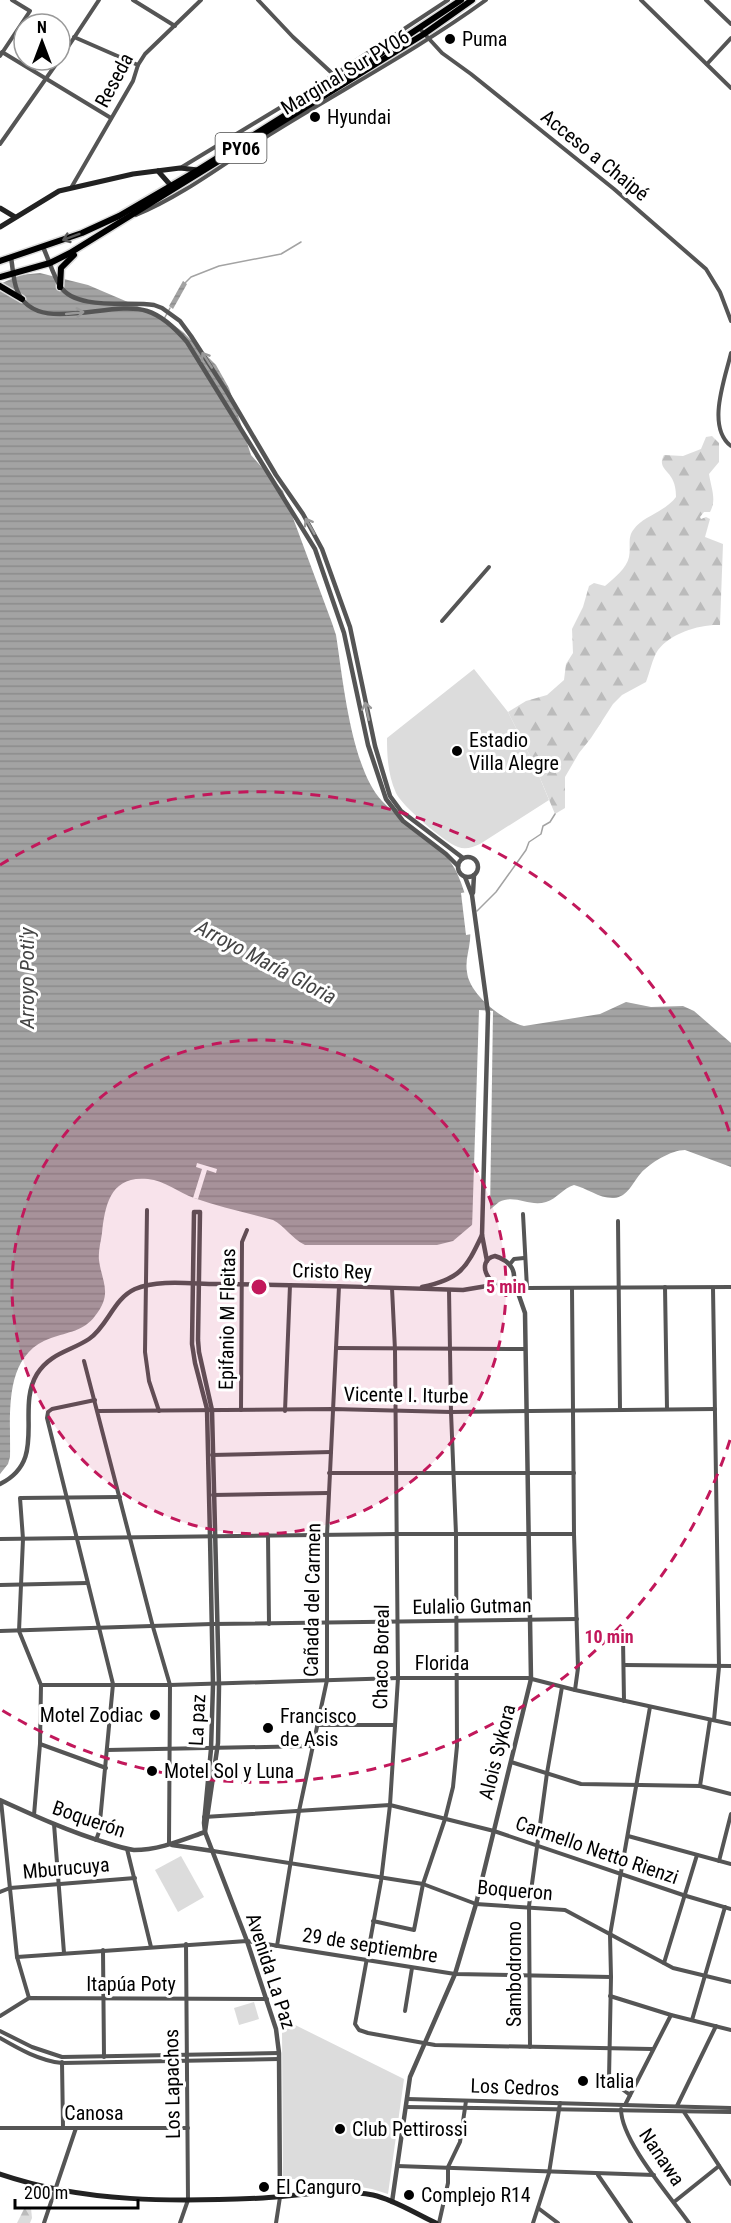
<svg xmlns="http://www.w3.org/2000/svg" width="731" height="2223" viewBox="0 0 731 2223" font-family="'Roboto Condensed',sans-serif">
<defs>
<pattern id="forest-firs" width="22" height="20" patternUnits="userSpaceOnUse" patternTransform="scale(1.5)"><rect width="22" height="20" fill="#dcdcdc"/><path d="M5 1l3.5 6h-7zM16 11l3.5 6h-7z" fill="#bbb"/></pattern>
<pattern id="water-rules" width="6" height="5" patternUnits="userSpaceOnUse" patternTransform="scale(1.5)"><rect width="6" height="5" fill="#a3a3a3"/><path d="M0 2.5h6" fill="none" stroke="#8b8b8b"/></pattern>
</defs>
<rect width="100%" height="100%" fill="#fff"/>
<!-- forest -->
<g fill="url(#forest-firs)">
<path d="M712 436 719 443V462L709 474C711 488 717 499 710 512H704L700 517 701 519 706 517 710 519 705 537 723 544 720 625C700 624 671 633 658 650 652 659 650 672 646 682L622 695 613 704 591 738 579 753 565 777V808L555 814 535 766 508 712 526 701 547 695 564 680 566 664 573 653 572 629 583 607 589 586 594 583 605 586C614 578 627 568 629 557 631 547 627 537 634 529 642 517 666 511 676 497 676 490 675 483 671 477 666 469 658 466 664 455L683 456 701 449 706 437Z"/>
<path d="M25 2207 31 2208 32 2218 30 2223H17Z"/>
</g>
<!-- garden -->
<g fill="#dcdcdc">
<path d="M474 669 508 712 535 766 549 800 480 844C473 847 466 850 458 847 445 843 401 805 396 793 388 775 387 757 387 738Z"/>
<path d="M181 1856 204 1897 178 1912 155 1870Z"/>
<path d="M254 2002 259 2019 239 2025 234 2008Z"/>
<path d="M277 2016 404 2079 388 2194 372 2189 355 2186 354 2179H283L282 2030Z"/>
</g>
<!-- water -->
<g fill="url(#water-rules)">
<path d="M40 273 88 285 163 317 183 332 216 365 229 388 251 455 283 491 332 623 336 635C343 679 351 768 382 801 405 826 438 838 455 869 466 891 472 916 470 940 469 951 465 961 467 972 469 994 503 1021 524 1026L600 1014 626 1002 651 1007 683 1006 694 1011 731 1043V1167L685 1150C671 1150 650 1163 641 1173 633 1182 628 1197 614 1198 600 1199 587 1188 574 1185 563 1188 557 1199 546 1202 529 1207 515 1194 499 1202L453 1241 437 1245H305C291 1238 285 1226 273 1220 247 1213 220 1207 194 1198 179 1193 164 1180 148 1179 111 1175 105 1204 102 1233 101 1241 98 1251 99 1260 102 1283 113 1293 95 1316 84 1331 68 1332 51 1338 2 1355 11 1415 10 1457L8 1464 0 1474V284L20 275Z"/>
<path d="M183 281 187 284 173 309 169 306Z"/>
</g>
<!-- pier -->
<g fill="#fff">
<path d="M467 892 474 926 473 934 466 935 461 893Z"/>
<path d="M479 1010 493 1011 490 1214 472 1229Z"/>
<path d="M197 1163 217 1169 216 1173 207 1170 198 1199 193 1198 202 1169 196 1167Z"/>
</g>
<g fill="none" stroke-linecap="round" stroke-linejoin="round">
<!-- stream -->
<g stroke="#a3a3a3" stroke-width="1.5">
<path d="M185 283 191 277 219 266 281 254 301 242"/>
<path d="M164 319 170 308"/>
<path d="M477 911 496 892 526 850 529 842 541 834 543 826 550 822 555 814"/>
</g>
<defs>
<g id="trunk">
<path d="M0 261 82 233 119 216 198 170 338 82 461 0"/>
<path d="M0 277 50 263 70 253 424 34 472 0"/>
<path d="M0 286 22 299"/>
<path d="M60 287 61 268 74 255"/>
</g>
</defs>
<!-- trunk casing -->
<use href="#trunk" stroke="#dbdbdb" stroke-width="9"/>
<!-- minor -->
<g stroke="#555" stroke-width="4">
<path d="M133 0 175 26"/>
<path d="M258 0 293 37 334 75 338 82"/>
<path d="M641 0 731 88"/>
<path d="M706 0 731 24"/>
<path d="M420 29 442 53 471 74 614 189 706 269 720 292 731 321"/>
<path d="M74 37 138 65"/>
<path d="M2 52 111 118"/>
<path d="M0 56 30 11 12 0"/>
<path d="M60 59 99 0"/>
<path d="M707 64 731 38"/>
<path d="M0 144 59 60"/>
<path d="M182 167 334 75 448 0"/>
<path d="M71 188 133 81 138 65 145 54 201 0"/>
<path d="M136 215C184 195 226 162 269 135 341 90 417 50 486 0"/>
<path d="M731 353C725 379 706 427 731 446"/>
<path d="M442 621 489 567"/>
<path d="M147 1210 145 1352 149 1381 159 1411"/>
<path d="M523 1214 527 1288 731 1287"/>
<path d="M618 1221 620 1409"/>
<path d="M510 1264 514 1259 524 1258"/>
<path d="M665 1287 667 1409"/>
<path d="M392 1288 395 1350 398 1678 390 1805 381 1881 355 2024 359 2030 368 2033 435 2045 652 2049"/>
<path d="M572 1288 574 1534 578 1668 575 1690"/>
<path d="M713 1288 719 1667 714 1720"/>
<path d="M336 1348 525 1349"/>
<path d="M84 1361 153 1627 170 1685 169 1844"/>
<path d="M95 1400 52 1409 48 1412 47 1418 113 1684 99 1832 96 1840"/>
<path d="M241 1410 242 1242 247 1230"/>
<path d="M98 1411 333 1409 451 1412 715 1409"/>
<path d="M285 1411 290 1285"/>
<path d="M212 1455 331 1452"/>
<path d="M329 1473H574"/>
<path d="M213 1495 328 1493"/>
<path d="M268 1535 269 1624"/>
<path d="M0 1539 397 1534H574"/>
<path d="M0 1585 87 1583"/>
<path d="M0 1631 212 1624 577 1619"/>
<path d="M623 1639 624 1701"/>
<path d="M624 1665 731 1666"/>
<path d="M41 1685H170L398 1678H528L575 1690 731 1724"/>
<path d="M317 1725H395"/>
<path d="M40 1744 106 1768"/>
<path d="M107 1750 313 1746"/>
<path d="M511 1762 581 1784 700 1786 731 1794"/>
<path d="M700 1786 710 1720"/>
<path d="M1 1801 17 1957 29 1998"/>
<path d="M34 1815 40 1744 41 1685 19 1631 23 1539 20 1498 120 1497"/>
<path d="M204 1817 390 1805 494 1831 683 1895 731 1909"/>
<path d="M54 1824 64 1953"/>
<path d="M628 1836 731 1864"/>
<path d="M127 1849 151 1947"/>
<path d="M213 1851 423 1884 476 1904 565 1910 673 1968 731 1982"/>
<path d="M719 1861 731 1814"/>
<path d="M0 1892 10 1888 135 1878"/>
<path d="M373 1921 414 1930 423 1884 445 1819 453 1787 457 1746 456 1534 451 1412 449 1290"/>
<path d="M277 1946 299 1811 327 1680V1535L339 1286"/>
<path d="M103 1950 104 2057"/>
<path d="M17 1957 247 1941 455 1974 611 1977"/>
<path d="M664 1963 697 1855"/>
<path d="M610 1996 671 2015 731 2030"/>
<path d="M405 2011 412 1968"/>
<path d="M0 2016 29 1998 267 1999"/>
<path d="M692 2020 725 1907"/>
<path d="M0 2031 32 2047 62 2057 279 2053"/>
<path d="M0 2038C19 2049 40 2061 62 2063L279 2059"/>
<path d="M530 2047 529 1906 547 1773 562 1687"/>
<path d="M62 2062 63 2127"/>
<path d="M630 2095 609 2079 611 1977 610 1935 650 1707"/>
<path d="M407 2099 731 2108"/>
<path d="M625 2105 671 2015"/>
<path d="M677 2106 716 2026"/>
<path d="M406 2107 731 2112"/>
<path d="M621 2109C621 2141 670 2196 689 2223"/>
<path d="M684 2112 731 2184"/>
<path d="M0 2128H188"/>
<path d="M397 2166 654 2175"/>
<path d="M598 2175 631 2223"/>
<path d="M674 2202 719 2166"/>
<path d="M538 2208 558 2223"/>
<path d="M44 2223 76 2128"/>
<path d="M180 2223 188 2200 186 1944"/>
<path d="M276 2223 280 2197"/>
<path d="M439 2223 448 2183V2167L460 2142 466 2101"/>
<path d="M533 2223 549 2173 560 2103"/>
</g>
<!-- tertiary -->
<g stroke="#555" stroke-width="4.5">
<path d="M43 247C49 260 53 275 60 286 76 311 128 301 154 305L162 308 180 321 191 336 227 392 276 475 303 514 322 549 350 627 375 746 390 796 401 811 463 858"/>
<path d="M11 258C13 268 13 280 17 290 35 337 110 299 147 311 163 316 176 329 187 342L315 549 344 633 368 745 386 799 403 821 446 854 458 866"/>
<circle cx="468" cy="867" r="10"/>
<path d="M465 877 472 895 488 1013 482 1235 487 1261"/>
<path d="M473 893 474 875"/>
<path d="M495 1256C511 1261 518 1272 512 1287 489 1292 474 1260 495 1256Z"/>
<path d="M422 1287C460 1279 466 1269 482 1235"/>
<path d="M0 1484C49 1460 15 1410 37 1374 50 1353 71 1351 89 1339 108 1326 113 1299 135 1289 159 1279 192 1284 217 1284 299 1285 381 1287 463 1290L487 1286 492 1283"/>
<path d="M0 1800C35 1816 70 1832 107 1843 116 1846 125 1849 134 1850 159 1850 182 1840 205 1832"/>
<path d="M205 1832 218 1743 219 1686 212 1410 199 1352 198 1340 200 1212H194L192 1344 195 1363 207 1409 210 1537 213 1685 211 1749 204 1823 205 1832 247 1941 276 2029 279 2053 280 2197"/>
<path d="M172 1845 213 1851"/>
<path d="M392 2202 410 2077 455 1974 476 1904 531 1679 525 1313 517 1290 513 1285"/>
</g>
<!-- secondary -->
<g stroke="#222" stroke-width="5">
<path d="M158 171 173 188"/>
<path d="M0 208 15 217"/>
<path d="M0 227 59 191 133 174 180 168 198 170"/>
<path d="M0 2174C85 2203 174 2202 263 2198 299 2196 338 2188 373 2195 395 2200 416 2214 436 2223"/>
</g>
<!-- trunk -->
<use href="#trunk" stroke="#000" stroke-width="6"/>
</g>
<!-- one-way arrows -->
<defs><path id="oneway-shaft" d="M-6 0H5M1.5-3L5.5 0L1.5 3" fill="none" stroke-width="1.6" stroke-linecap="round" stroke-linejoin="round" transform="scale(1.5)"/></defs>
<use stroke="#595959" href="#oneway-shaft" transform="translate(71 237) rotate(160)"/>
<g stroke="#999">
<use href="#oneway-shaft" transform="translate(75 313) rotate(-6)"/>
<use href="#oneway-shaft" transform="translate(207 360) rotate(-123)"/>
<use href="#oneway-shaft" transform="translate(310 526) rotate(-120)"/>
<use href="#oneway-shaft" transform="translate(367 711) rotate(-102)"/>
</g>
<!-- distance rings -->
<circle cx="259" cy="1287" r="247" fill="#c2185b" fill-opacity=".12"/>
<g fill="none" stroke="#c2185b" stroke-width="3" stroke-dasharray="10 8">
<circle cx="259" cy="1287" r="247"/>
<path d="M730 1440A495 495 0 0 1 0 1709M0 865A495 495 0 0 1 730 1134"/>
</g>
<!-- markers -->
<g fill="#000" stroke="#fff" stroke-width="2">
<circle cx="450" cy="39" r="6"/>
<circle cx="315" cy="117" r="6"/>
<circle cx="457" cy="751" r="6"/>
<circle cx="155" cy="1715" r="6"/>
<circle cx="268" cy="1728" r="6"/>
<circle cx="152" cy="1771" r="6"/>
<circle cx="583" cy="2081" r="6"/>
<circle cx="340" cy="2129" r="6"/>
<circle cx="264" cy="2187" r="6"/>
<circle cx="409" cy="2195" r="6"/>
</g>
<g text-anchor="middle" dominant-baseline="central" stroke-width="6" stroke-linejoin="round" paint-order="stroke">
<!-- shield labels -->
<rect fill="#fff" stroke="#4c4c4c" stroke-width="1.5" x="215.5" y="133" width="51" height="30" rx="4.5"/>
<g font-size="18" font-weight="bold" fill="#000">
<text x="241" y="148">PY06</text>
</g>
<!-- poi labels -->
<g font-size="20" fill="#000" stroke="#fff" text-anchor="start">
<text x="462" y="39">Puma</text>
<text x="327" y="117">Hyundai</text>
<text x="469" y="740">Estadio<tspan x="469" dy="23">Villa Alegre</tspan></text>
<text x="143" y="1715" text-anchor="end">Motel Zodiac</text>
<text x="280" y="1716">Francisco<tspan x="280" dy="23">de Asis</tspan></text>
<text x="164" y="1771">Motel Sol y Luna</text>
<text x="595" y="2081">Italia</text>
<text x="352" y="2129">Club Pettirossi</text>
<text x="276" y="2187">El Canguro</text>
<text x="421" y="2195">Complejo R14</text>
</g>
<!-- street labels -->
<g font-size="20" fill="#000" stroke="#fff">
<text transform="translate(345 72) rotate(-31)">Marginal Sur PY06</text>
<text transform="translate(114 80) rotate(-62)">Reseda</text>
<text transform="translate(595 155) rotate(39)">Acceso a Chaipé</text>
<text transform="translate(332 1271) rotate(1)">Cristo Rey</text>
<text transform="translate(227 1319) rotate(-89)">Epifanio M Fleitas</text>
<text transform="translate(406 1395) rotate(1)">Vicente I. Iturbe</text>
<text transform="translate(312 1600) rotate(-89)">Cañada del Carmen</text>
<text transform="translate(472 1606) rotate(-1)">Eulalio Gutman</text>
<text transform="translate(381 1657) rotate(-89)">Chaco Boreal</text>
<text x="442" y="1663">Florida</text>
<text transform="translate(197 1720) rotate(-87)">La paz</text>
<text transform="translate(497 1752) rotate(-76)">Alois Sykora</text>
<text transform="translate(89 1819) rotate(19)">Boquerón</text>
<text transform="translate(597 1850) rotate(19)">Carmello Netto Rienzi</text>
<text transform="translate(66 1868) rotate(-5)">Mburucuya</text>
<text transform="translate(515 1890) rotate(5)">Boqueron</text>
<text transform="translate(370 1945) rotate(9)">29 de septiembre</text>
<text transform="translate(271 1971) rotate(72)">Avenida La Paz</text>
<text transform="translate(514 1974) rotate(-90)">Sambodromo</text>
<text x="131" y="1984">Itapúa Poty</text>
<text transform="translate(172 2084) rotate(-91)">Los Lapachos</text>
<text transform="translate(515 2087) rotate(2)">Los Cedros</text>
<text x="94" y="2113">Canosa</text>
<text transform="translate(662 2157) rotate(56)">Nanawa</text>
</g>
<!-- water labels -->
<g font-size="21" font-style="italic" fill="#444" stroke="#fff">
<text transform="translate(266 962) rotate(28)">Arroyo María Gloria</text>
<text transform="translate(27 978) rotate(-90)">Arroyo Poti'y</text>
</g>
</g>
<circle cx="259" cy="1287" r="9" fill="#c2185b" stroke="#fff" stroke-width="3"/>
<g font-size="18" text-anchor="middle" font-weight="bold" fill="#c2185b" stroke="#fff" stroke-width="6" stroke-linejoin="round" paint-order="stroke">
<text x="506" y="1293">5 min</text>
<text x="609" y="1643">10 min</text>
</g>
<!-- north arrow -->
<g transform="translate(42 42)"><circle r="28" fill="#ffffff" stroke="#999999" stroke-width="1.5"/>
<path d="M0-4.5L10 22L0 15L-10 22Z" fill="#000000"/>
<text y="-9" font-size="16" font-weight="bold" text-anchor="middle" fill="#000000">N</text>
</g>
<!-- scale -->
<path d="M15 2199v9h123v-9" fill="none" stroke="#000000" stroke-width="3"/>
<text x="24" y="2199" font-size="18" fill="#000000" stroke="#ffffff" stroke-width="4.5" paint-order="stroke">200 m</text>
</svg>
